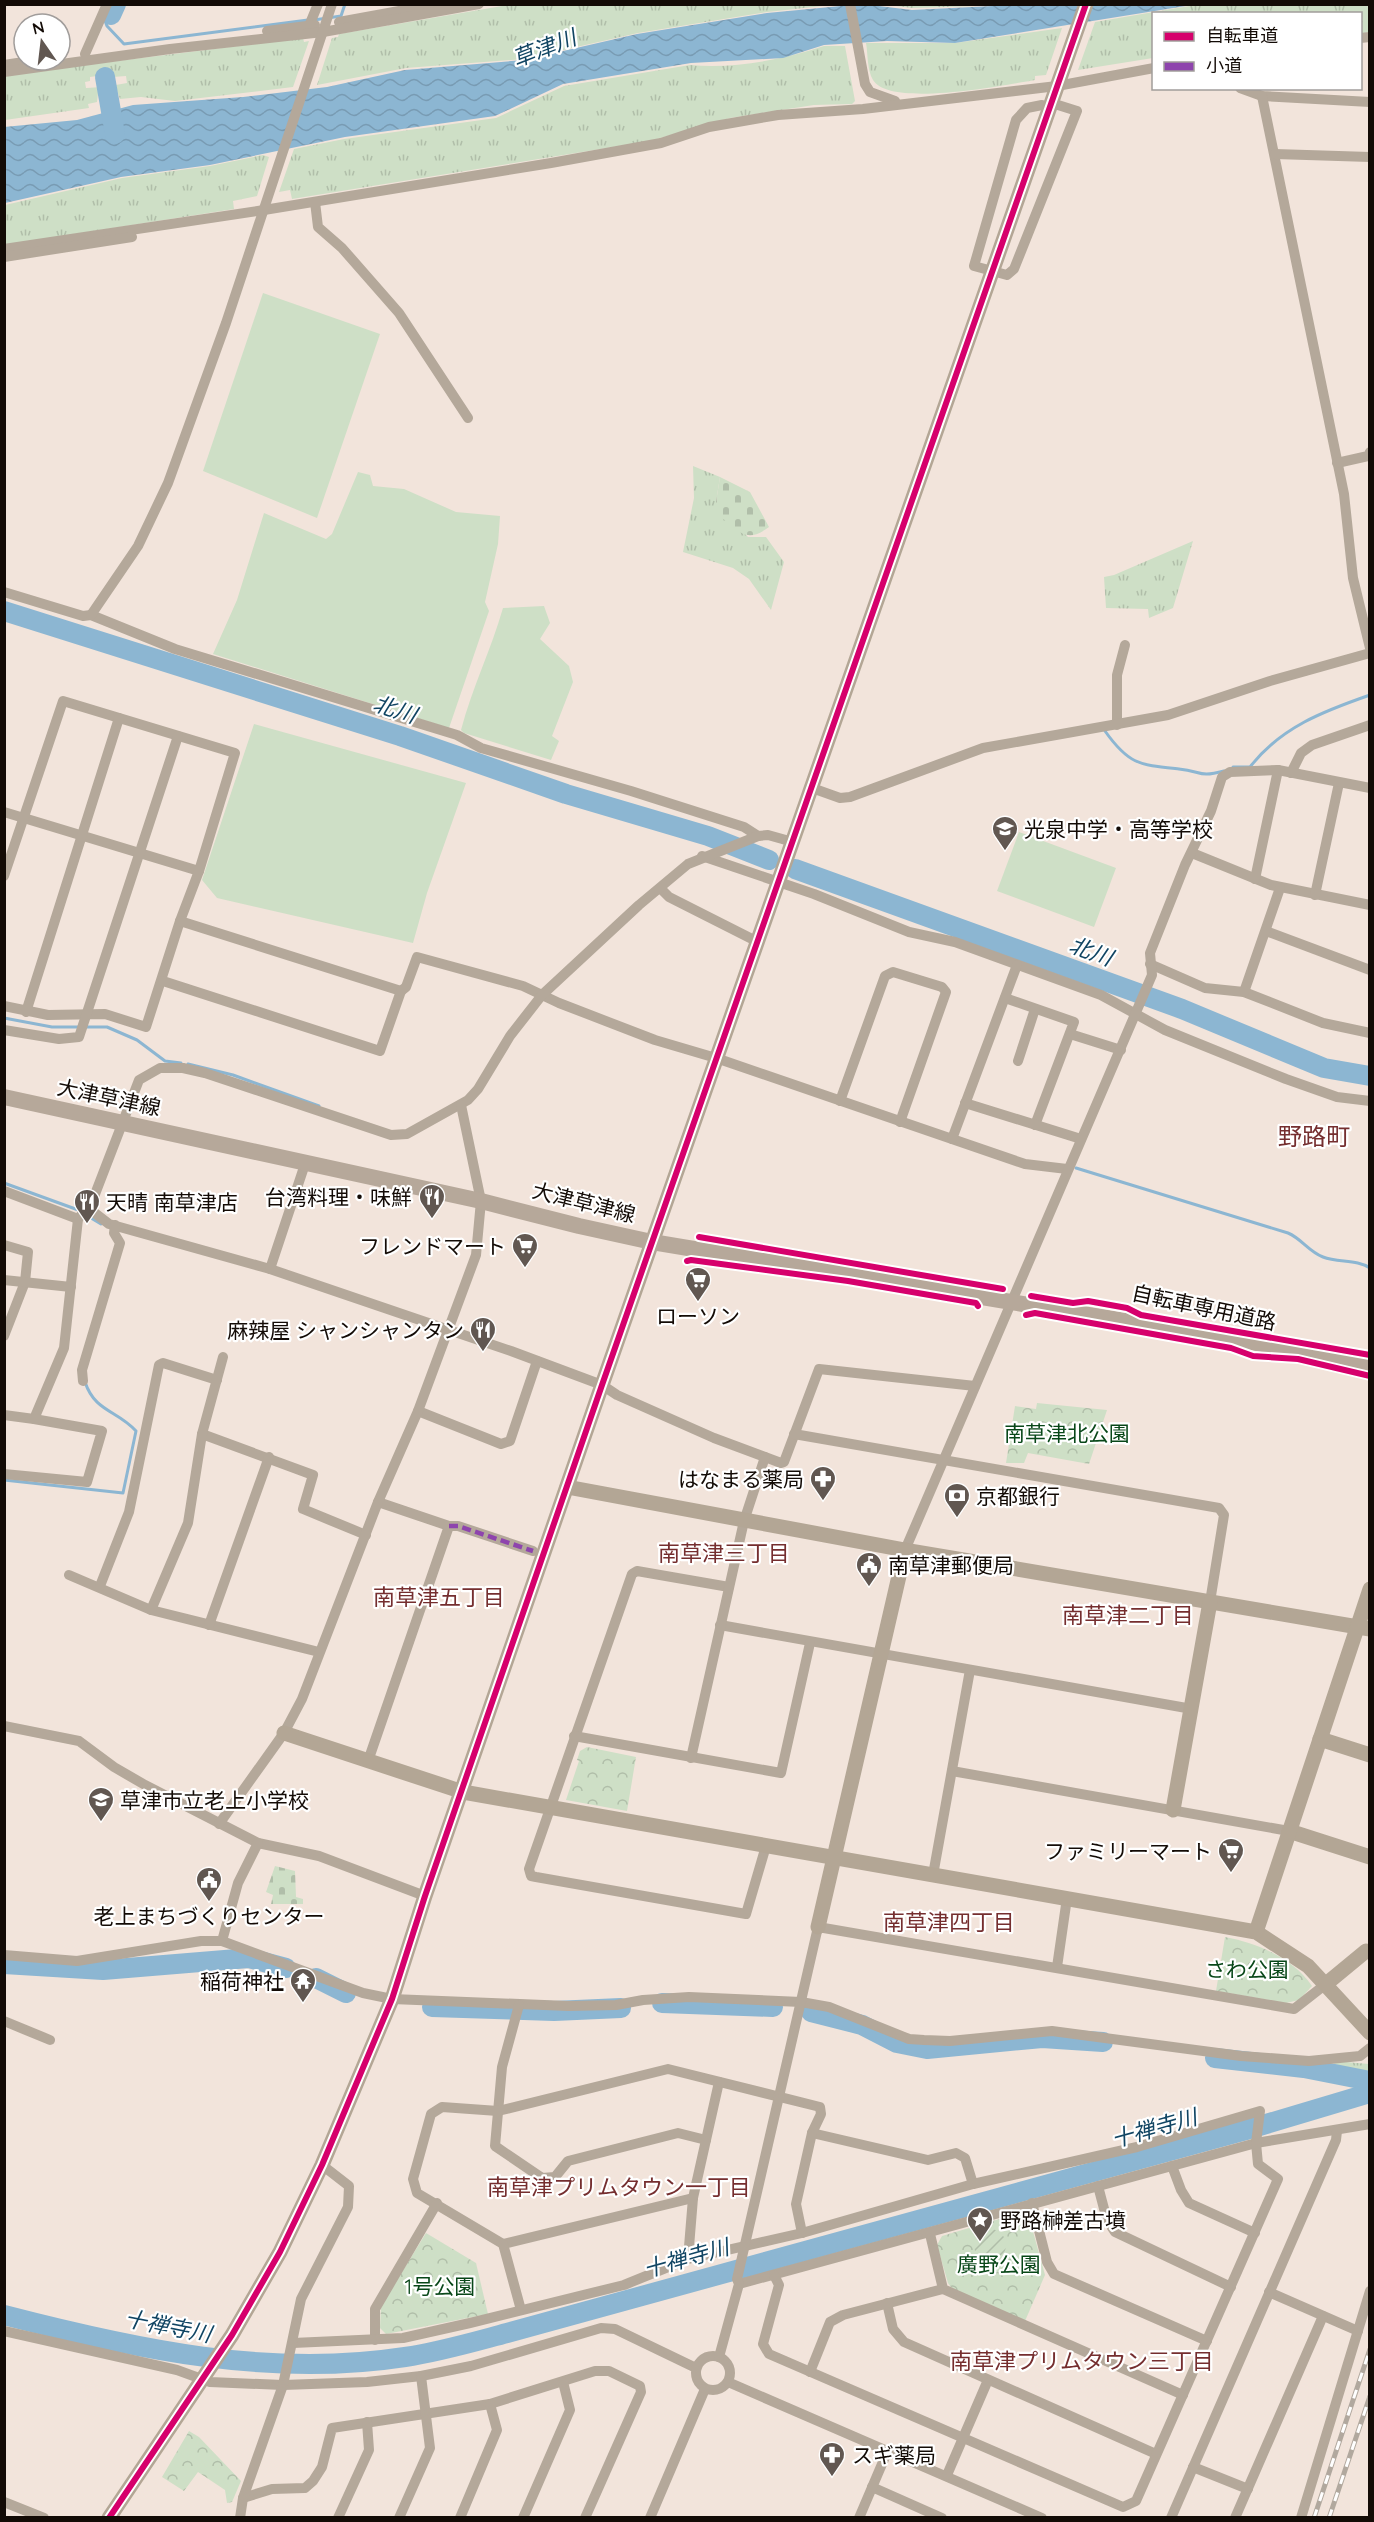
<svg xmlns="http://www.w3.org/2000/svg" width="1374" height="2522" viewBox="0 0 1374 2522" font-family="Quicksand,'Noto Sans JP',sans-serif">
<defs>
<pattern id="grass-tufts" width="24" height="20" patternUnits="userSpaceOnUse" patternTransform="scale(1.5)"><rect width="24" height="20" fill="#cedfc6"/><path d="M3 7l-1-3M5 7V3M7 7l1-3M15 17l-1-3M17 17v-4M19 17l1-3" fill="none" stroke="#b0bea9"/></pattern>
<pattern id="forest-crowns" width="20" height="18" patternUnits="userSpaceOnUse" patternTransform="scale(1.5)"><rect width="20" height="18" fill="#cedfc6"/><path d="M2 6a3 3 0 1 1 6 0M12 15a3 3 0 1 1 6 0" fill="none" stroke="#b0bea9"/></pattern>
<pattern id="cemetery-stones" width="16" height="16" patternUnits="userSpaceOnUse" patternTransform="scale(1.5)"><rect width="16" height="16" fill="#cedfc6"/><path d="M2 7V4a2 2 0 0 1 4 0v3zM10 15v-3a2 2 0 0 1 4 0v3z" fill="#b0bea9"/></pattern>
<pattern id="garden-furrows" width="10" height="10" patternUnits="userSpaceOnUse" patternTransform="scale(1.5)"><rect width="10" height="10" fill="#cedfc6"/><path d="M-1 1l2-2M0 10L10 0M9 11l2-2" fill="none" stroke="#b0bea9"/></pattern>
<pattern id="water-waves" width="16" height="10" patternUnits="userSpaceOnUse" patternTransform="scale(1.5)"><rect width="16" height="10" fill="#8cb6d2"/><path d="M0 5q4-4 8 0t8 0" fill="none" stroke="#789bb3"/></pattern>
</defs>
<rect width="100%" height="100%" fill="#f2e4db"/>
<!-- grass -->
<g fill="url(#grass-tufts)">
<path d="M541 4 832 5 767 12 638 33 524 59 406 68 317 85 332 38 338 37 339 34 508 5Z"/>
<path d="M888 5H1014L912 8Z"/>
<path d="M1195 5H1369V32L1361 34 1360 14H1154L1153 58 1078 70 1095 22Z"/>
<path d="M1062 28 1046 75 1035 76V80C1004 85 890 108 873 80 867 70 868 54 866 43H955Z"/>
<path d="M303 38 304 42 309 41 293 87 175 101 141 97 120 99 117 90 111 91 110 86 127 83 126 76 113 77 111 74 90 77V81L85 82 86 88 103 87V92L98 93 97 102 88 104 89 108 5 120 4 75Z"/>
<path d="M824 46H845L855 101 852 104 814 105 730 118 650 141 292 199 290 190 279 192 294 149 344 139 496 118 564 86 690 65C735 69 781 60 824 46Z"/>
<path d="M263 155 269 157 257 196 233 201 234 209 5 245V205L122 178 210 166Z"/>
<path d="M693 466 720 477 716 502 748 537H766L784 562 771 610 749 579 733 568 683 552 694 498Z"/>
<path d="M1193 541 1173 608 1149 618 1148 609 1106 608 1104 577 1114 575Z"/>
<path d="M1335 2061 1369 2064V2073L1334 2064Z"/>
</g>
<!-- forest -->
<g fill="url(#forest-crowns)">
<path d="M1037 1403 1107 1410 1089 1464 1028 1453 1024 1463H1006L1015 1406 1036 1409Z"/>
<path d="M587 1747 636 1757 627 1811 566 1800 579 1761 577 1760 580 1751Z"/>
<path d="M1225 1937C1257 1943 1293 1958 1312 1986L1299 2000 1286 2003 1216 1991Z"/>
<path d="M1020 2213 1029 2217 1045 2275 1025 2321 953 2290 948 2283 937 2245 942 2236Z"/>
<path d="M426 2233 476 2263 488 2314 386 2334 380 2328 381 2306Z"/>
<path d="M189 2431 199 2437 241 2481 232 2502 227 2503 225 2490 198 2472 184 2491 162 2477Z"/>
</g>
<!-- cemetery -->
<g fill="url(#cemetery-stones)">
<path d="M720 477 750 492 769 527C745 545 739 530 718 515L716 502Z"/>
<path d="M275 1866 295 1871 296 1897 303 1899V1904H271L273 1895 266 1892Z"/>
</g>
<!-- garden -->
<circle fill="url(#garden-furrows)" cx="990" cy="2245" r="16"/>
<!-- pitch -->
<g fill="#cedfc6">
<path d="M263 293 380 334 317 518 203 471Z"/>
<path d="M358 472 370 475 373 486 404 489 456 512 500 516 498 544 485 602 489 611 449 728 213 654 237 600 264 513 326 539 332 534Z"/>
<path d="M544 606 550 623 540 639 569 666 573 682 552 736 559 741 551 760 464 733 461 730C472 688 491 650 503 608Z"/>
<path d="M254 724 466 783 427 893 413 943 217 898 202 880Z"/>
<path d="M1019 832 1116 868 1094 927 997 891Z"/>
</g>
<!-- water -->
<path fill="url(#water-waves)" d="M862 4 912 10 1032 4 1192 5 955 43 887 41 824 45 783 58 691 63 563 84 495 116 345 137 210 165 121 177 5 203 4 127 77 120 133 105 243 97 327 87 405 70 524 60 637 34 767 13Z"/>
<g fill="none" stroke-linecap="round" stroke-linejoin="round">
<!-- stream -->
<g stroke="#8cb6d2" stroke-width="3">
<path d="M104 18 107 26 124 44 308 20"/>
<path d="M314 20 341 16 345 4"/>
<path d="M1105 731C1129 765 1140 765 1179 769 1202 771 1198 778 1224 771"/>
<path d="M1233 767H1250C1281 727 1324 711 1370 695"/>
<path d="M4 1018 52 1027H107L137 1040 165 1061 181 1063"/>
<path d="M188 1064 233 1075 319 1106"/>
<path d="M1076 1168 1288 1233C1302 1239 1308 1251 1323 1257 1338 1263 1357 1259 1370 1268"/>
<path d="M4 1183 81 1211"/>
<path d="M86 1215 101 1224"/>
<path d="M4 1480 123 1493 136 1431C117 1410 95 1412 85 1382"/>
</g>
<!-- river -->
<g stroke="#8cb6d2" stroke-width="20">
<path d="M111 15 116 4"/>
<path d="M105 77 115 134"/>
<path d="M4 611 400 736 566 794 708 836 769 860"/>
<path d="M795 869 1182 1009 1324 1068 1370 1076"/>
<path d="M4 1964 103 1970 249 1958 286 1968"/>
<path d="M316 1978 346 1993"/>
<path d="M662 2003 773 2007"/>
<path d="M432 2007 554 2011 621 2008"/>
<path d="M811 2012 862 2025 897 2043 927 2049 1042 2038 1103 2042"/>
<path d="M1215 2058 1304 2068 1370 2081"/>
<path d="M4 2315C135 2349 269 2378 405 2357 439 2352 473 2342 507 2333L1246 2130 1370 2093"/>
</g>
<!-- street -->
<g stroke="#b4a89a" stroke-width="10">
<path d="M850 4 865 84 870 92 895 101"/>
<path d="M339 22 437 4"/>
<path d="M309 26 318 4"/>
<path d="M267 31 315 25"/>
<path d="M1360 38 1370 37"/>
<path d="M85 54 107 4"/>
<path d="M4 65 37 60"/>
<path d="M4 72 170 49 323 32 479 4"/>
<path d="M1240 88 1262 96 1370 102"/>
<path d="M1262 96 1344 494 1353 578 1370 648"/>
<path d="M1042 105 1027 108 1016 120 974 266 1007 275 1014 269 1077 111 1058 105"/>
<path d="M1275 154 1370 157"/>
<path d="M315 202 318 227 342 248 399 313 468 418"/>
<path d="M4 249 264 210 551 163 661 143 709 127 778 115 863 109 1057 86 1154 68"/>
<path d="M4 257 132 237"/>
<path d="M1337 463 1368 456 1370 452"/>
<path d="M4 592 83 616 91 615 175 649 457 735 481 748 631 791 744 827 758 836"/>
<path d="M91 615 138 546 168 483 226 323 332 4"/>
<path d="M1117 725V675L1125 645"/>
<path d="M1291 773 1301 753 1312 745 1370 725"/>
<path d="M812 788 840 798 850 797 983 748 1168 715 1270 681 1370 653"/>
<path d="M4 812 199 871"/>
<path d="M1192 853 1271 885 1370 905"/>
<path d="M702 856 814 894 909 932 955 942 1101 995 1165 1030 1286 1079 1337 1097 1370 1101"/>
<path d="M4 876 63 701 235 753 199 871 180 921 146 1027 105 1014 48 1015 4 1006"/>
<path d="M1255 879 1278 770"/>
<path d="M661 889 669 897 758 942"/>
<path d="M1315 895 1339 783"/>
<path d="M1266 931 1370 970"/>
<path d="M1150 964 1205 988 1244 992 1323 1023 1370 1033"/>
<path d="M163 981 380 1051 401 991 180 921"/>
<path d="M401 991 406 987 417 957 523 986 559 1003 655 1040 716 1058 1025 1164 1067 1169"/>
<path d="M1244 992 1280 888"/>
<path d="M1005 998 1074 1022 1035 1125"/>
<path d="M26 1012 119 718"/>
<path d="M4 1030 59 1039 79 1037 178 736"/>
<path d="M1070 1034 1121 1050"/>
<path d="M1018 1061 1035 1009"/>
<path d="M840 1101 885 976 893 972 942 987 946 992 900 1122"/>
<path d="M965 1103 1081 1139"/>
<path d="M952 1139 1017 965"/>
<path d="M4 1191 78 1219"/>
<path d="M87 1207 109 1224 270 1269 511 1351 602 1385 617 1395 714 1438 781 1463 784 1462 819 1369 975 1386"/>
<path d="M4 1245 28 1252 25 1282 4 1336"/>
<path d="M270 1269 305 1164"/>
<path d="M4 1280 71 1287"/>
<path d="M83 1381 82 1370 120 1243 114 1233 115 1225"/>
<path d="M418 1411 501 1444 510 1441 537 1361"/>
<path d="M4 1415 34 1419 64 1348 78 1219 92 1202 139 1080 160 1068H183L205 1073 391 1135 407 1134 468 1100 478 1089 510 1036 542 995 639 905 688 864 758 836 768 835 793 842"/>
<path d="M202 1434 313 1475 303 1509 366 1535"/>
<path d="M794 1434 1219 1508 1224 1515 1210 1602"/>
<path d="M4 1474 87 1482 102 1431 34 1419"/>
<path d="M449 1526H458L533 1551"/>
<path d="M905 1550 1152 975 1150 953 1185 865 1211 811 1222 777 1230 772 1278 770 1370 788"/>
<path d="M69 1575 151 1610 319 1652"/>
<path d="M100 1586 129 1512 159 1365 163 1363 217 1380"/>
<path d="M729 1587 637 1571 632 1574 529 1869 531 1876 536 1877 746 1914 766 1846"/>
<path d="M151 1610 188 1523 202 1434 223 1357"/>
<path d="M209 1625 269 1457"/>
<path d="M720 1625 1192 1709"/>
<path d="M4 1726 79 1741 114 1767 145 1785 258 1843 319 1856 425 1896"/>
<path d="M574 1736 781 1773 810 1643"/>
<path d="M691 1758 744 1521 765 1457"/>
<path d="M368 1761 449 1526 378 1502"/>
<path d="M952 1771 1289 1831"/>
<path d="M219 1824 284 1733 302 1699 378 1502 418 1411 476 1255 481 1201 461 1105"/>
<path d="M933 1875 970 1670"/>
<path d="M222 1941 238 1883 258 1843"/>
<path d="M4 1955 77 1961 201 1941H222L363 1993 392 1999 568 2006 616 2005 643 2000 689 1997 801 2002 829 2007 909 2039 924 2040 950 2041 1052 2031 1241 2056 1309 2061 1360 2056 1370 2048"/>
<path d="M1057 1967 1067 1898"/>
<path d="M519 2005 502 2067 495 2146 542 2178 555 2177 568 2161 678 2133 706 2140"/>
<path d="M4 2021 50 2040"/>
<path d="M812 2133 928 2160 956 2153 965 2158 973 2184"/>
<path d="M1172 2166 1181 2190 1189 2203 1255 2233"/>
<path d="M1098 2186 1107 2220 1115 2232 1231 2287"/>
<path d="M1032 2203 1047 2262 1054 2274 1207 2341"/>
<path d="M930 2234 943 2289 1183 2395"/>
<path d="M503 2244 693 2198"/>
<path d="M688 2259 693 2198 719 2082"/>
<path d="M739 2284 1256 2143 1370 2124"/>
<path d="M1269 2292 1358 2331"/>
<path d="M887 2303 893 2329 904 2342 1156 2454"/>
<path d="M521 2310 503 2244 417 2193 413 2179 431 2114 442 2107 498 2111 668 2069 820 2107 821 2114 812 2133 796 2204 802 2233"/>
<path d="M4 2331 177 2370 210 2382 283 2385 367 2382 421 2376 471 2366 601 2328 615 2329 696 2368"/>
<path d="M375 2340V2309L437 2203"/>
<path d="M293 2343 403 2338 470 2323 624 2285 688 2259 802 2233 973 2184 1137 2147 1260 2111 1256 2143 1258 2164 1278 2179 1136 2501 1123 2507 769 2354 763 2344 779 2285 774 2275"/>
<circle cx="713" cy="2373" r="17"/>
<path d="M719 2357 739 2284 737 2279 818 1927 1294 2009 1326 1984"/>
<path d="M810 2372 830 2322 843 2315 943 2289"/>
<path d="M728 2382 1042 2518"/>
<path d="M1193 2467 1248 2489"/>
<path d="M947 2475 988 2380"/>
<path d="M872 2487 942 2518"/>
<path d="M243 2498 272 2489 305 2488 313 2481 322 2467 332 2428 490 2404 595 2371H609L640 2386 641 2392 585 2518"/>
<path d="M4 2502 44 2518"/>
<path d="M240 2518 243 2498 283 2385 301 2299 348 2207 349 2186 322 2165"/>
<path d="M338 2518 369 2450 367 2422"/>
<path d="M399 2518 430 2448 421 2376"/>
<path d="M460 2518 497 2430 490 2404"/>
<path d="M523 2518 570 2410 563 2382"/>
<path d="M650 2518 705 2389"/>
<path d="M859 2518 888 2450"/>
<path d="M1171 2518 1336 2140 1337 2131"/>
<path d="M1235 2518 1323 2316"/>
<path d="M1301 2518 1370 2291"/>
</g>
<!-- secondary -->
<g stroke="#b3a695" stroke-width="15">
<path d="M567 1487 905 1550 1370 1629"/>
<path d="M284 1733 463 1792 1256 1932 1308 1966 1370 2033"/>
<path d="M1320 1739 1370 1755"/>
<path d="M1173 1810 1210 1602"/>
<path d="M1289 1831 1370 1857"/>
<path d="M818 1927 905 1550"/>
<path d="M1256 1932 1370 1589"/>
<path d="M1326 1984 1366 1951 1370 1952"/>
<path d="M109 2518 232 2335 280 2252 322 2165 392 1999 425 1896 602 1385 1086 4"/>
</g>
<!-- primary -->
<path stroke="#b6a89a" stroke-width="16" d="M4 1097 481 1201 579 1226 652 1242 1269 1345 1370 1367"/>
<defs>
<g id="rail">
<path d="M1314 2518 1370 2349"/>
<path d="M1329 2518 1370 2396"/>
</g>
</defs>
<!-- rail casing -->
<use href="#rail" stroke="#b1a89e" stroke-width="5"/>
<!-- rail -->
<use href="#rail" stroke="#fff" stroke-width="3" stroke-dasharray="9" stroke-linecap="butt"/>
<!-- quiet -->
<path stroke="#8e44ad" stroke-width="4.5" stroke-dasharray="9 4.5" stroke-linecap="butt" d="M449 1526H458L533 1551"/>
<defs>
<g id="cycleway">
<path d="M699 1237 1003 1289"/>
<path d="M687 1261 691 1260 848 1281 976 1303 978 1306"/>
<path d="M1031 1296 1073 1303 1088 1301 1127 1308 1141 1315 1370 1355"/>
<path d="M1026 1315 1035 1313 1231 1348 1253 1356 1298 1359 1370 1376"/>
<path d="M109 2518 232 2335 280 2252 322 2165 392 1999 425 1896 602 1385 1086 4"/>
</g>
</defs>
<!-- cycleway casing -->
<use href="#cycleway" stroke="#fff" stroke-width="10"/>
<!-- cycleway -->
<use href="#cycleway" stroke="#d6006c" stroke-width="6"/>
</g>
<!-- icons -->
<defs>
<symbol id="school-pin" viewBox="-11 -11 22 30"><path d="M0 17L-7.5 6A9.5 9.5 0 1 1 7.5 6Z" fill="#615751" stroke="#fff"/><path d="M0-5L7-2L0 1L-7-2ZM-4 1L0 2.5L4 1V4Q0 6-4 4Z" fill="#fff"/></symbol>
<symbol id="restaurant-pin" viewBox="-11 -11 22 30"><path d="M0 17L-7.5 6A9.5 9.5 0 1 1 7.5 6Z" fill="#615751" stroke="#fff"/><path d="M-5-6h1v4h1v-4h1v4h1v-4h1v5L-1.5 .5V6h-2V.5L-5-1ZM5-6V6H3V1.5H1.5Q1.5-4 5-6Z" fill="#fff"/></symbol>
<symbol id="supermarket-pin" viewBox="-11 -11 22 30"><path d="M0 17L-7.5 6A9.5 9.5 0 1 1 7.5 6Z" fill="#615751" stroke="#fff"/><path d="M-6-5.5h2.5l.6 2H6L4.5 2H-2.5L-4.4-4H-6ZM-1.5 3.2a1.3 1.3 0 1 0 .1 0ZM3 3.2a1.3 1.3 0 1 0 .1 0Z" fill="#fff"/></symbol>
<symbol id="pharmacy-pin" viewBox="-11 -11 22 30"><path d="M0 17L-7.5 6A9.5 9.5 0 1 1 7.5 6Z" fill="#615751" stroke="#fff"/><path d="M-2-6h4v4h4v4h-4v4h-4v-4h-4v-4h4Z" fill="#fff"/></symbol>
<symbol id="bank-pin" viewBox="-11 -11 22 30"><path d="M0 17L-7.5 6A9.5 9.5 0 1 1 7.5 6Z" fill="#615751" stroke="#fff"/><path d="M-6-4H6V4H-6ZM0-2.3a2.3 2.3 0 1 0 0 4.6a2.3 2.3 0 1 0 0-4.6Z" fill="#fff"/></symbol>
<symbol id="civic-pin" viewBox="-11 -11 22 30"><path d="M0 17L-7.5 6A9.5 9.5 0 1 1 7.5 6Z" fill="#615751" stroke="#fff"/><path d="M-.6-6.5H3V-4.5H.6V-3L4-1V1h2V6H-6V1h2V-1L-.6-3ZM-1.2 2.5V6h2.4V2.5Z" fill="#fff"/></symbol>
<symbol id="temple-pin" viewBox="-11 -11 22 30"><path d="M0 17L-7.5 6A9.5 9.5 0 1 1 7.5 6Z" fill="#615751" stroke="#fff"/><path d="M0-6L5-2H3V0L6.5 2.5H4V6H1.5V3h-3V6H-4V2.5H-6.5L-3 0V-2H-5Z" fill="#fff"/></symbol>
<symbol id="sight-pin" viewBox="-11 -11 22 30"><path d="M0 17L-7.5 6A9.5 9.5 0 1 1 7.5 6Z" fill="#615751" stroke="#fff"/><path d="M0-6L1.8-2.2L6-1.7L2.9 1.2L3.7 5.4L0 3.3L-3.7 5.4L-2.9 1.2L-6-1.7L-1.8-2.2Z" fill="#fff"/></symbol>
</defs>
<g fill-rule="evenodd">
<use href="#school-pin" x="990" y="814" width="30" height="40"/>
<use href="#restaurant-pin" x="417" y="1182" width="30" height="40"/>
<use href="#restaurant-pin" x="72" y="1187" width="30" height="40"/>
<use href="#supermarket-pin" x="510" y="1231" width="30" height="40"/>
<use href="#supermarket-pin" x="683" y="1265" width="30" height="40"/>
<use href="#restaurant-pin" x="468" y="1315" width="30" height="40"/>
<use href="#pharmacy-pin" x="808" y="1464" width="30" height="40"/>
<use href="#bank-pin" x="942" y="1481" width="30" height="40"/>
<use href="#civic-pin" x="854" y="1550" width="30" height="40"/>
<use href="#school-pin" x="86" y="1785" width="30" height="40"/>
<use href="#supermarket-pin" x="1216" y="1836" width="30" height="40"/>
<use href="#civic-pin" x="194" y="1865" width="30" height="40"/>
<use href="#temple-pin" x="288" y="1966" width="30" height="40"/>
<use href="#sight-pin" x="965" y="2205" width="30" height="40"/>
<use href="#pharmacy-pin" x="817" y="2440" width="30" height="40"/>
</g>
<g text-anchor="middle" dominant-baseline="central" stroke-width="4.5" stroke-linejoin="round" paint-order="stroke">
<!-- poi labels -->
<g font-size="21" fill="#130b06" stroke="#fff" text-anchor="start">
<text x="1024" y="829">光泉中学・高等学校</text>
<text x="412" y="1197" text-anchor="end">台湾料理・味鮮</text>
<text x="106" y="1202">天晴 南草津店</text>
<text x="506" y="1246" text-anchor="end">フレンドマート</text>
<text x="698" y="1316" text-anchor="middle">ローソン</text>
<text x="464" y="1330" text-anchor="end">麻辣屋 シャンシャンタン</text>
<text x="804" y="1479" text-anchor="end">はなまる薬局</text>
<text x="976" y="1496">京都銀行</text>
<text x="888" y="1565">南草津郵便局</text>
<text x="120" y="1800">草津市立老上小学校</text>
<text x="1212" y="1851" text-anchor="end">ファミリーマート</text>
<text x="209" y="1916" text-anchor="middle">老上まちづくりセンター</text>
<text x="284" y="1981" text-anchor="end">稲荷神社</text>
<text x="1000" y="2220">野路榊差古墳</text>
<text x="852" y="2455">スギ薬局</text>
</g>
<!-- street labels -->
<g font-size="21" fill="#130b06" stroke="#fff">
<text transform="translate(109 1097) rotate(12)">大津草津線</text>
<text transform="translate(584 1202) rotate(14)">大津草津線</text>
<text transform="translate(1204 1307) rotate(12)">自転車専用道路</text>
</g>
<!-- park labels -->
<g font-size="21" fill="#084718" stroke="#fff">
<text x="1067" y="1433">南草津北公園</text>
<text x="1247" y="1969">さわ公園</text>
<text x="999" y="2264">廣野公園</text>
<text x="440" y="2286">1号公園</text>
</g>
<!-- water labels -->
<g font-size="22" font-style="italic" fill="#114563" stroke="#fff">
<text transform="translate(544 48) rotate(-21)">草津川</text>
<text transform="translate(395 709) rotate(18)">北川</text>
<text transform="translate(1091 951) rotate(20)">北川</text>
<text transform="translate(1154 2128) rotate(-16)">十禅寺川</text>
<text transform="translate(686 2258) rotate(-16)">十禅寺川</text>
<text transform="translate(168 2326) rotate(11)">十禅寺川</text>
</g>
<!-- neighbourhood labels -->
<g font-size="22" fill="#752e2f" stroke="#fff">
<text x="724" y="1553">南草津三丁目</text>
<text x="439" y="1597">南草津五丁目</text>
<text x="1128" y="1615">南草津二丁目</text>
<text x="949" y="1922">南草津四丁目</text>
<text x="619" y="2187">南草津プリムタウン一丁目</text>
<text x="1082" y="2361">南草津プリムタウン三丁目</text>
</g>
<!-- quarter labels -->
<g font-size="24" fill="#752e2f" stroke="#fff">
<text x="1314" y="1136">野路町</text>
</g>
</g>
<!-- border -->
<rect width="1374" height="2522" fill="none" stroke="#130b06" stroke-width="12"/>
<!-- legend -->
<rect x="1152" y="12" width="210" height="78" fill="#ffffff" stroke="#a19d9b" stroke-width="1.5"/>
<rect x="1164" y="32" width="30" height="9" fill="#d6006c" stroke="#a19d9b" stroke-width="1.5"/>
<text x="1206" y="42" font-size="18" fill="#130b06">自転車道</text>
<rect x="1164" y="62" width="30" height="9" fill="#8e44ad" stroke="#a19d9b" stroke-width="1.5"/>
<text x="1206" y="72" font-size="18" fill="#130b06">小道</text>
<!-- north arrow -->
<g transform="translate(42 42) rotate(346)"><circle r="28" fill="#ffffff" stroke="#a19d9b" stroke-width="1.5"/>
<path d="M0-4.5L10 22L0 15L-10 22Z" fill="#615751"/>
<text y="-9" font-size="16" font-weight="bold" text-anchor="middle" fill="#130b06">N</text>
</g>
</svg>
